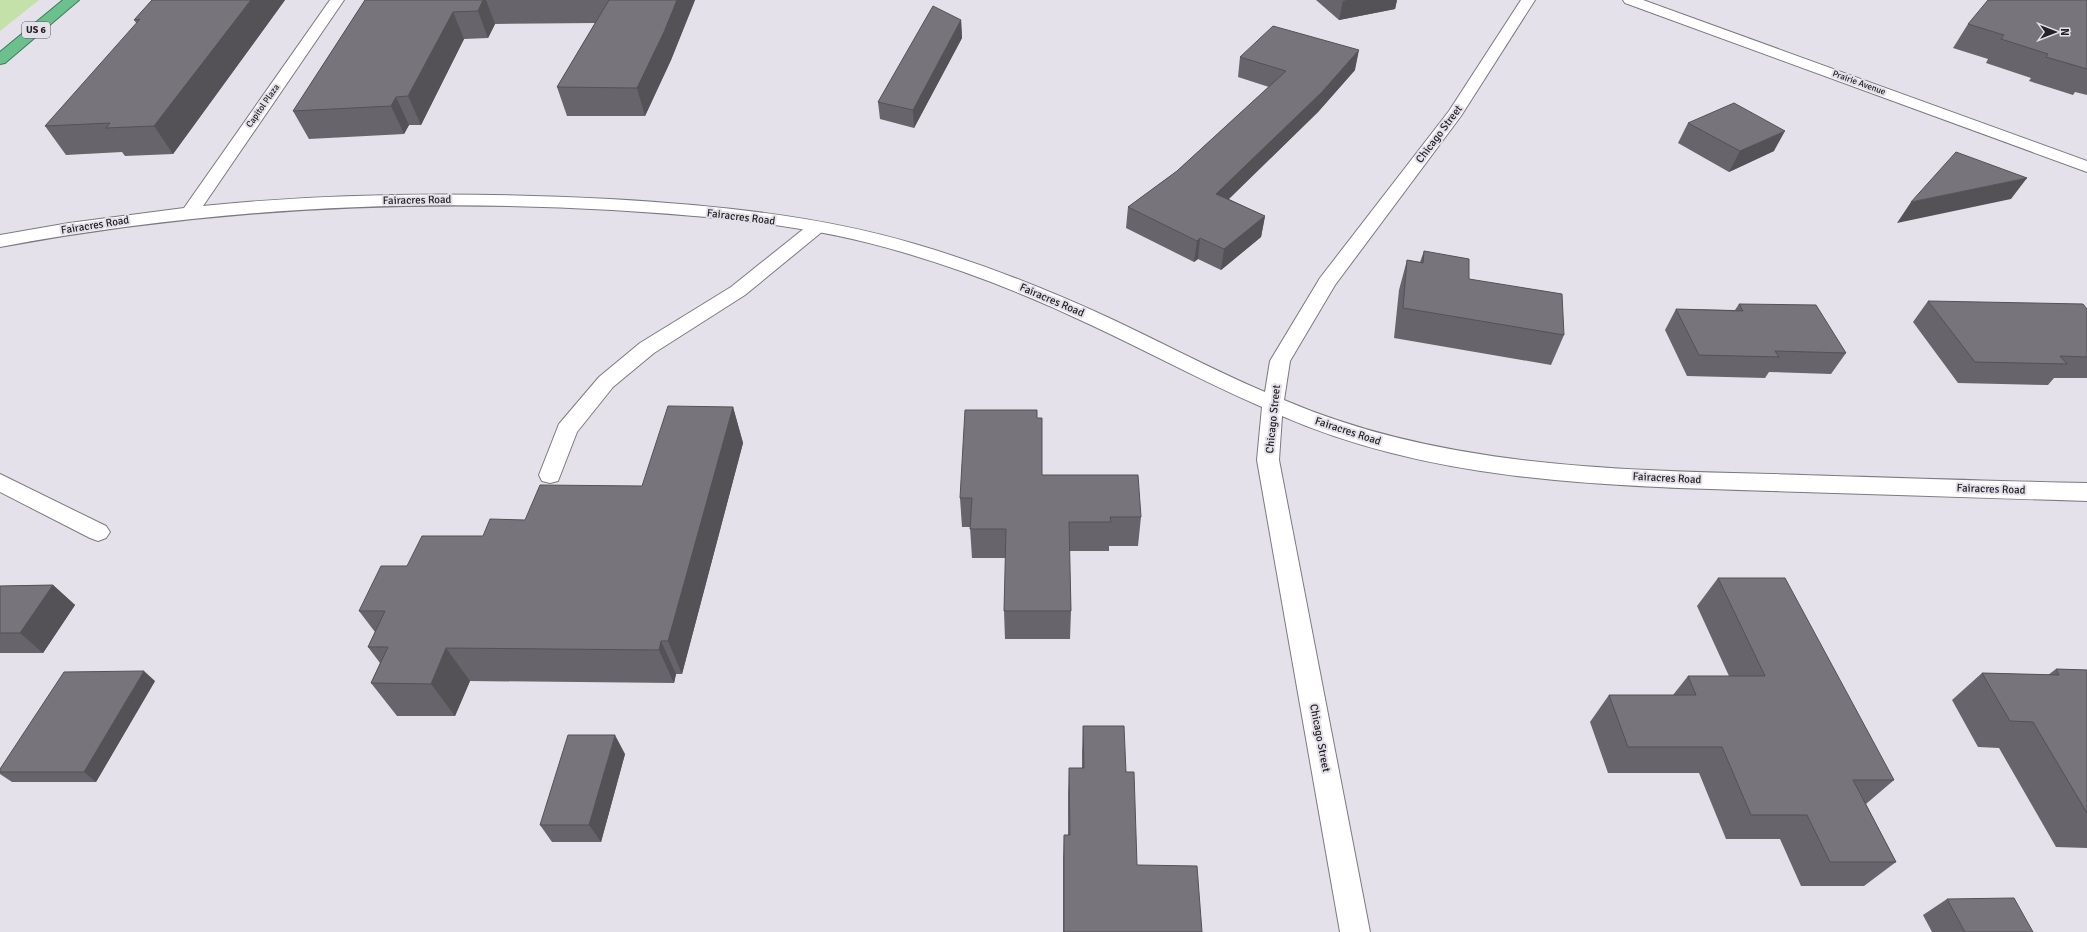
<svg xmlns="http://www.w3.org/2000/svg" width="2087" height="932" viewBox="0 0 2087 932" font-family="Signika,sans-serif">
<rect width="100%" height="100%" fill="#e5e1ea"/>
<!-- green -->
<path fill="#c4e1aa" d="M0 0H39L0 31Z"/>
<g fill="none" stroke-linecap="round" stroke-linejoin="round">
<defs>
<g id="service">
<path d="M817 222 823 223 826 227 823 231 745 295 654 353 613 387 577 432 558 481 550 483 542 481 539 475 559 424 599 377 640 343 731 287 811 223Z"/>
<path d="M0 474 106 526 110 532 106 538 98 541 90 538 0 492Z"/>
</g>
<g id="minor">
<path d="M330 0H344L203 206C338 192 475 192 610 199 712 205 817 215 915 244 980 263 1044 288 1105 316 1159 341 1211 369 1265 392L1270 361 1320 278 1449 111 1521 0H1535L1461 116 1335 285 1290 361 1284 400C1438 466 1608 470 1773 474 1878 477 1982 481 2087 483V501C1982 498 1877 494 1772 491 1608 486 1436 483 1282 416L1279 460 1370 932H1340L1257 460 1262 407C1204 382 1149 352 1091 325 1030 296 967 271 902 252 809 224 709 216 612 210 405 198 204 209 0 247V235L69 223 184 208Z"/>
<path d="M1623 0H1643L2087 161V172L1625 3Z"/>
</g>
<path id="trunk" d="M63 0H79L5 63 0 64V52Z"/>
</defs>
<!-- service casing -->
<use href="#service" stroke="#7c7981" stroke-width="2"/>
<!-- minor casing -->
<use href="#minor" stroke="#7c7981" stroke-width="2"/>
<!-- trunk casing -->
<use href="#trunk" stroke="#3a7e57" stroke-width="2"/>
<!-- service -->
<use href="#service" fill="#fff" fill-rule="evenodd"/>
<!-- minor -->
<use href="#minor" fill="#fff" fill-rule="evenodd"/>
<!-- trunk -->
<use href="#trunk" fill="#6bc08e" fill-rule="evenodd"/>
</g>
<!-- wall -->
<g fill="#67646b">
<path d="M152 0H285L173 154 125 156 122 152 66 155 45 126 137 24 134 20Z"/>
<path d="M365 0H695L671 60 645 116H567L557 87 595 23 495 24 488 38 464 39 421 125H409L404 134 309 139 293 111Z"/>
<path d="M1316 0H1397L1395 9 1339 20Z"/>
<path d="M2087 0V95L2075 92 2073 95 2029 81 2031 78 1986 63 1988 59 1953 48 1968 24Z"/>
<path d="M961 20 962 38 914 128 880 119 878 102Z"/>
<path d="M1240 57 1355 70 1318 112 1229 199 1265 216 1261 237 1221 270 1198 259 1194 262 1126 228 1128 207 1177 171 1269 87 1238 77Z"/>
<path d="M1688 123 1774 151 1729 172 1678 143Z"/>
<path d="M1424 251 1469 279 1564 335 1551 365 1394 338 1399 290 1407 260 1420 262Z"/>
<path d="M1928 301 2087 309V378H2054L2048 385 1958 383 1913 322Z"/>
<path d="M1739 304 1846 353 1831 374 1769 372 1765 378 1687 376 1665 330 1676 309 1735 310Z"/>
<path d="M733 407 743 443 682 674H676L674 683 470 681 455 716H397L371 683 380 663 368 647 375 632 359 611 407 566 525 520 642 486Z"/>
<path d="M1038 418 1042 475 1141 517 1138 546H1109V551H1069L1071 611 1070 639H1005L1004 611 1006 558H972L970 527H962L960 498Z"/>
<path d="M1718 578 1894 780 1866 804 1896 862 1864 886H1801L1780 839H1726L1699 773H1608L1590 722 1609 695H1673L1688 676H1729L1697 606Z"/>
<path d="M53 585 75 605 43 653H0V586Z"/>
<path d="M2056 669 2087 670V848L2056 847 1999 748 1978 747 1952 700 1982 673 2048 675Z"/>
<path d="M155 681 96 782H12L0 774V769Z"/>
<path d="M1083 726 1126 772 1137 865 1202 932H1063V859L1064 835H1068V793L1069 768H1082V752Z"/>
<path d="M625 754 601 842H552L540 825Z"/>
<path d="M1947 899 2033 932H1932L1923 915Z"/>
</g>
<!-- shaded-wall -->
<g fill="#545157">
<path d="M251 0H285L173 154 154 126Z"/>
<path d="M483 0H486L495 24 488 38 478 11Z"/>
<path d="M677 0H695L671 60 645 116 637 88Z"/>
<path d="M1347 0H1397L1395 9 1339 20 1343 1Z"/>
<path d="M453 12 464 39 421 125 408 96Z"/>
<path d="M961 20 962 38 914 128 913 110Z"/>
<path d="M1359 50 1355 70 1318 112 1213 214 1216 194Z"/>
<path d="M396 97 409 125 404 134 391 106Z"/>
<path d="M1785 131 1774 151 1729 172 1740 151Z"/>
<path d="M2027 178 2011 199 1897 223 1911 202Z"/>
<path d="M1265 216 1261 237 1221 270 1224 249Z"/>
<path d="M1200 238 1198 259 1194 262 1197 241Z"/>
<path d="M733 407 743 443 682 674 668 641Z"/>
<path d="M53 585 75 605 43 653 20 633Z"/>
<path d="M661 641 676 674 674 683 659 650Z"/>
<path d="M446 648 470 681 455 716 431 684Z"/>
<path d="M144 671 155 681 96 782 84 772Z"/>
<path d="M615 735 625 754 601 842 589 825Z"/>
</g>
<!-- building -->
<g fill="#78747c" stroke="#545157">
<path d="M152 0H251L154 126 106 128 110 123 45 126 140 19 134 20Z"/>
<path d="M365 0H483L478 11 453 12 408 96 396 97 391 106 293 111Z"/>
<path d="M609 0H677L664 32 637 88 557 87Z"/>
<path d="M1988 0H2087V69L2046 57 2048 54 2001 39 2004 35 1968 24Z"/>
<path d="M933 6 961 20 913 110 878 102Z"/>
<path d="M1273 26 1359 50 1322 92 1216 194 1265 216 1224 249 1200 238 1197 241 1128 207 1177 171 1286 71 1240 57Z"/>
<path d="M1734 103 1785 131 1740 151 1688 123Z"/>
<path d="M1956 152 2027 178 1911 202Z"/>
<path d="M1424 251 1469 259V279L1562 294 1564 335 1403 308 1407 260 1423 263Z"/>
<path d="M1928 301 2083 304 2087 309V357L2060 356 2067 364 1975 362Z"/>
<path d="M1739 304 1816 305 1846 353 1775 351 1779 357 1699 355 1676 309 1743 311Z"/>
<path d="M668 406 733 407 668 641H661L659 650 446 648 431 684 371 683 388 647H368L385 611H359L381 566H407L422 536H483L490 519 525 520 540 485 642 486Z"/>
<path d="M965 410H1037V418H1042V475H1138L1141 517H1110L1111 522H1069L1071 611H1004L1006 529H970L972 498H960Z"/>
<path d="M1718 578H1785L1894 780H1853L1896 862H1830L1807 815H1751L1722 747H1628L1609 695H1696L1688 676H1765Z"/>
<path d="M53 585 20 633H0V586Z"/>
<path d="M2056 669 2087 670V813L2033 722 2010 721 1982 673 2059 675Z"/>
<path d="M144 671 84 772H0V769L64 672Z"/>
<path d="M1083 726H1124L1126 772H1134L1137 865 1197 866 1202 932H1064V835H1070L1069 768H1084Z"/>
<path d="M568 735H615L589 825H540Z"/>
<path d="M2014 898 2033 932H1965L1947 899Z"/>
</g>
<g text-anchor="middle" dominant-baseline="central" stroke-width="4" stroke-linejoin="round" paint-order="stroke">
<!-- far-street labels -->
<g font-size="9" fill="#232225" stroke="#e5e1ea">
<text transform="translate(1859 83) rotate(20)">Prairie Avenue</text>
<text transform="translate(263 106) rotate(-55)">Capitol Plaza</text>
</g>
<!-- shield labels -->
<rect fill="#e5e1ea" stroke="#5d5b60" stroke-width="1" x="22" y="22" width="28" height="16" rx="3"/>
<g font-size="10" font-weight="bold" fill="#232225">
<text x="36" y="30">US 6</text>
</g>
<!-- street labels -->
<g font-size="11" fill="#232225" stroke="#e5e1ea">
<text transform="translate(1439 134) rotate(-53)">Chicago Street</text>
<text transform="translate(417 200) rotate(-1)">Fairacres Road</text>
<text transform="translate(741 217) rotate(7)">Fairacres Road</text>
<text transform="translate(95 225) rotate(-9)">Fairacres Road</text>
<text transform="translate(1052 300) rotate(23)">Fairacres Road</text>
<text transform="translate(1273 419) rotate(-84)">Chicago Street</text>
<text transform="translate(1348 431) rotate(18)">Fairacres Road</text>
<text transform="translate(1667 478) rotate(3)">Fairacres Road</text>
<text transform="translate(1991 489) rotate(2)">Fairacres Road</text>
<text transform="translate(1320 738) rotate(79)">Chicago Street</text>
</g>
</g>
<!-- north arrow -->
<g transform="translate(2055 32) rotate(90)" stroke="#e5e1ea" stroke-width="3" paint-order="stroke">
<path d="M0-3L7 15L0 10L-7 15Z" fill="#232225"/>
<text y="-6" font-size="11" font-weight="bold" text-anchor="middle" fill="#232225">N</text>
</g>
</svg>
